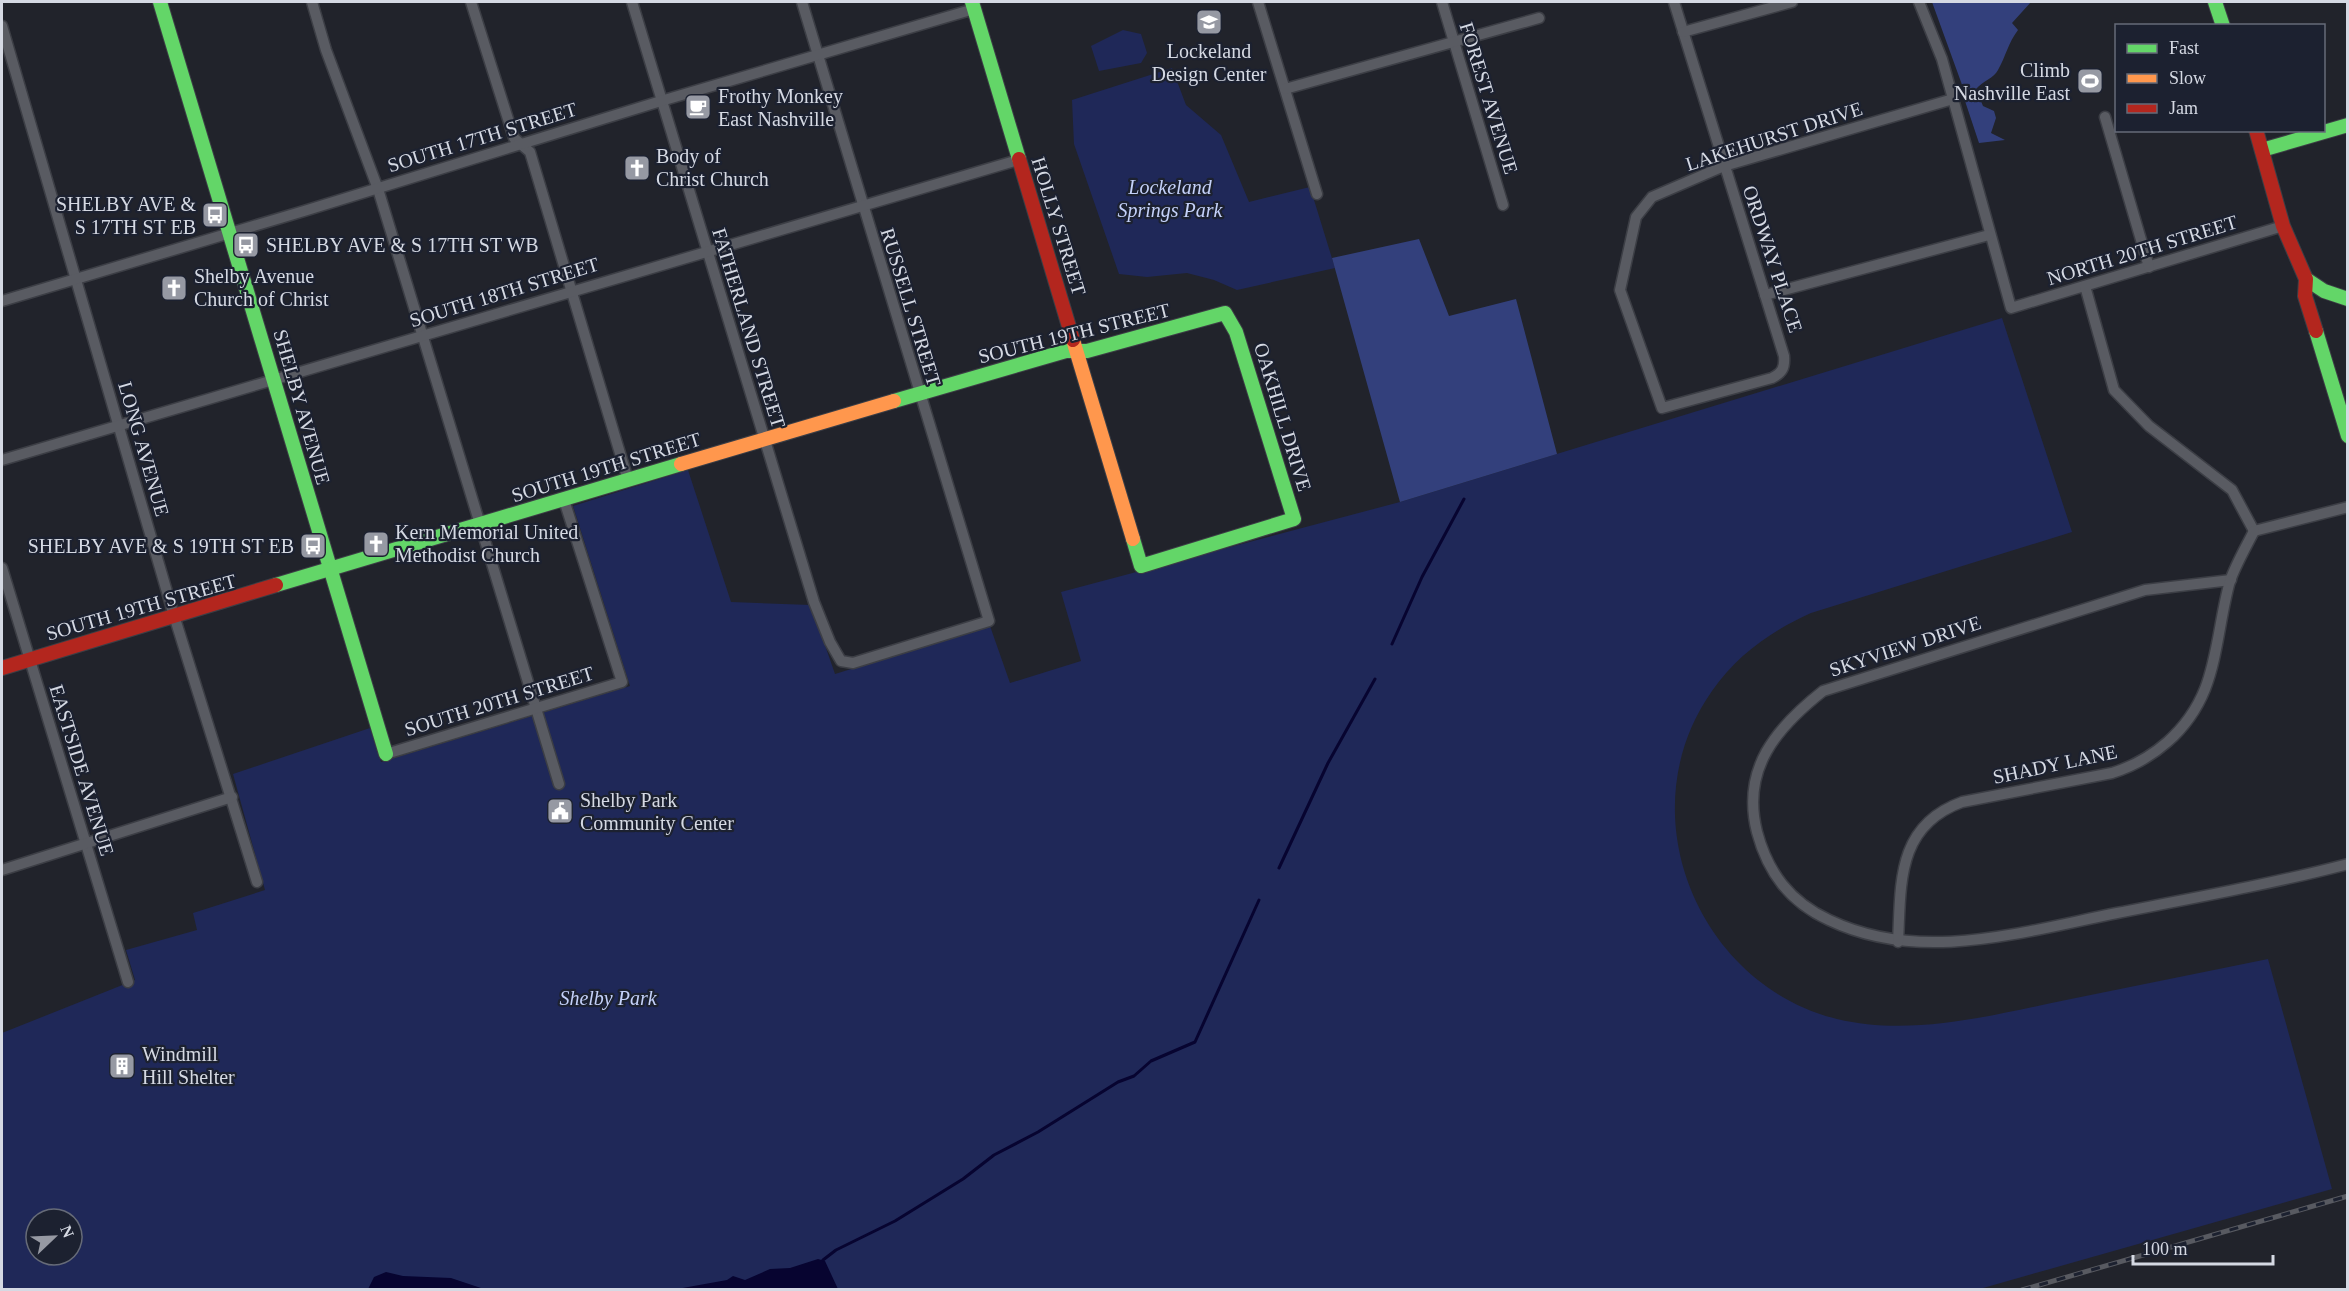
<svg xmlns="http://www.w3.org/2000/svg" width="2349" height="1291" viewBox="0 0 2349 1291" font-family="Georgia,serif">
<rect width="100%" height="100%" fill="#21232b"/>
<!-- green -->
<g fill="#1f2858" fill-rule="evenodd">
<path d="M1123 30 1141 34 1147 53 1141 63 1099 71 1091 46Z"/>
<path d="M1172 68 1186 105 1221 135 1249 202 1310 187 1335 268 1237 290 1214 280 1187 273 1147 277 1119 274 1074 144 1072 100Z"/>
<path d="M2002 318 2072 532 1811 613C1771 631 1737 655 1712 691 1627 811 1696 984 1837 1019 1912 1037 1993 1015 2066 1000 2133 986 2201 973 2268 959L2332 1189 1976 1290H2V1033L135 980 126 950 197 930 193 913 265 890 233 774 370 728 381 762 630 686 573 506 688 470 731 602 811 605 835 674 990 626 1010 683 1081 661 1061 592 1400 502ZM36 1219H72V1255H36Z"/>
</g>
<!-- forest -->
<g fill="#33407c">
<path d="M1932 2H2031L2012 23 2018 30C2008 43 2006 56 1998 70 1994 78 1983 81 1976 89L1983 106 1994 111 1996 118 1991 133 2005 140 1979 143 1964 98 1965 93Z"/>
<path d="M1419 239 1449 316 1516 299 1557 454 1400 502 1332 258Z"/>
</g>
<!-- water -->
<g fill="#070430">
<path d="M818 1259 825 1261 838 1289H677L727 1280 733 1276 745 1280 770 1269 790 1268Z"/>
<path d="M386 1272 403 1276 451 1278 484 1289H368L374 1277Z"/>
</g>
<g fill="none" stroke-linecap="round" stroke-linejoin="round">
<!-- stream -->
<g stroke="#070430" stroke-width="3">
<path d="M1392 644 1422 577 1464 499"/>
<path d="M1279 868 1328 763 1375 679"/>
<path d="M823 1260 836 1250 895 1221 963 1179 994 1155 1038 1132 1118 1082 1134 1076 1151 1061 1195 1042 1259 900"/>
</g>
<defs>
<g id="street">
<path d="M312 2 326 50 378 189 559 784"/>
<path d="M471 2 514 138 530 152 628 480"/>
<path d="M632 2 814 602 830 642 841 661 853 663 989 621 802 2"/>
<path d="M1258 2 1317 194"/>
<path d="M1442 2 1503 205"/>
<path d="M1674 2 1784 356C1785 368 1782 373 1772 378L1662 408 1620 290 1636 217 1652 197 1724 166 1953 99"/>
<path d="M1919 2 1942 59 2011 308 2283 226"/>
<path d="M2 26 172 609 257 882"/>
<path d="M1683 32 1792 2"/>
<path d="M1285 89 1539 18"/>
<path d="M2105 117 2149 267"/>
<path d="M2085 286 2114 390 2149 426 2232 490 2254 531"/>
<path d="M1765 295 1989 235"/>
<path d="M2 301 304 211 661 101 974 9"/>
<path d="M2 460 1018 160"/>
<path d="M2254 531 2348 507"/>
<path d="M2 568 128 982"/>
<path d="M2231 580 2145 590 1823 691C1776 728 1741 769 1757 832 1768 873 1790 902 1829 920 1921 964 2021 932 2117 913 2194 898 2271 884 2348 864"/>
<path d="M386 754 622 682 564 500"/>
<path d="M2 870 232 797"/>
<path d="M1898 942C1901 884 1896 826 1962 802L2112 773C2153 760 2188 731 2205 689 2218 656 2220 616 2230 581 2236 564 2246 547 2254 531"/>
</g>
<g id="fast">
<path d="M160 2 386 754"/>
<path d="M972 2 1019 159"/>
<path d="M2215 2 2223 26"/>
<path d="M2262 150 2348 125"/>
<path d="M2306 279 2324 291 2348 299"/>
<path d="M2316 331 2348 436"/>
<path d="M894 401 1066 351H1087L1225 313 1236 332 1294 519 1141 566 1133 539"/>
<path d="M276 585 681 464"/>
</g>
<g id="slow">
<path d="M1073 340 1133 539"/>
<path d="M681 464 894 401"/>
</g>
<g id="jam">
<path d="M2256 130 2283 226 2306 279 2305 296 2316 331"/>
<path d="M1019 159 1073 340"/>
<path d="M2 668 276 585"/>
</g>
</defs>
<!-- street casing -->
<use href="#street" stroke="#3c3e45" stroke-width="13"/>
<!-- fast casing -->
<use href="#fast" stroke="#3c3e45" stroke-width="16"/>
<!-- slow casing -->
<use href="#slow" stroke="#3c3e45" stroke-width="16"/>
<!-- jam casing -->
<use href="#jam" stroke="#3c3e45" stroke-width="16"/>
<!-- street -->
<use href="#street" stroke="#595b62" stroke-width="10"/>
<!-- fast -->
<use href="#fast" stroke="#63d668" stroke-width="14"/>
<!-- slow -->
<use href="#slow" stroke="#ff974d" stroke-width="14"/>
<!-- jam -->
<use href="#jam" stroke="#b3261e" stroke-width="14"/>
<defs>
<path id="rail" d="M2022 1290 2348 1196"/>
</defs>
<!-- rail casing -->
<use href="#rail" stroke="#585a61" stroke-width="5"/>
<!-- rail -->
<use href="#rail" stroke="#1c2130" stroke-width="3" stroke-dasharray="9" stroke-linecap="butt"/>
</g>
<!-- icons -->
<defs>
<symbol id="school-square" viewBox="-11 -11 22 22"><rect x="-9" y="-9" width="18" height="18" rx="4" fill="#9699a3" stroke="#1c2130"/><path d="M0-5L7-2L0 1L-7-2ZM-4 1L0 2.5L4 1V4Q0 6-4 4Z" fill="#fff"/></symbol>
<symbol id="stadium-square" viewBox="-11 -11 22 22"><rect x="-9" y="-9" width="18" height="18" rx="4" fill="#9699a3" stroke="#1c2130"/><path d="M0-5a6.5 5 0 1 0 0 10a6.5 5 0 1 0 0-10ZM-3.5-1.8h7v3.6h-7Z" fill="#fff"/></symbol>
<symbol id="cafe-square" viewBox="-11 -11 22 22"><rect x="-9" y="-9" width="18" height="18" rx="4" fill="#9699a3" stroke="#1c2130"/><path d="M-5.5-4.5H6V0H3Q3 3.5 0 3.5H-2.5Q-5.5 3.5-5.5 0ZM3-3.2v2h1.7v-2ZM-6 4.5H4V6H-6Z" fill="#fff"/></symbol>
<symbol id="church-square" viewBox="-11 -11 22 22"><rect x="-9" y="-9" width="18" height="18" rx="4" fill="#9699a3" stroke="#1c2130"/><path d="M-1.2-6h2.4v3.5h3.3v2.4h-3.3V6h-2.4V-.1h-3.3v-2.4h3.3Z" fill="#fff"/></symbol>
<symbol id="bus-square" viewBox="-11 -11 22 22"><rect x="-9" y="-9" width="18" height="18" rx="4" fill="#9699a3" stroke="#1c2130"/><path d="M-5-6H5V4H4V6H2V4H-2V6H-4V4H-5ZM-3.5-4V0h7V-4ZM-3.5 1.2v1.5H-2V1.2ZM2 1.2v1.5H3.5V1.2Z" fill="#fff"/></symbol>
<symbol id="civic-square" viewBox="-11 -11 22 22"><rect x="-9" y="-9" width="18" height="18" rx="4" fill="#9699a3" stroke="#1c2130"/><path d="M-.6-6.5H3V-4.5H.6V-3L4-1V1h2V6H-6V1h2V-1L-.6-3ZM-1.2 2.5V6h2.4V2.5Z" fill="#fff"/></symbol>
<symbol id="building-square" viewBox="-11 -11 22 22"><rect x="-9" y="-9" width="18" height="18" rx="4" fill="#9699a3" stroke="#1c2130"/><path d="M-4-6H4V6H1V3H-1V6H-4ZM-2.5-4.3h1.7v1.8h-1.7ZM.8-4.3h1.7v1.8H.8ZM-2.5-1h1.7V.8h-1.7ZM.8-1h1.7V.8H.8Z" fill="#fff"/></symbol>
</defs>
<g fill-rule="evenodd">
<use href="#school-square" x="1194" y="7" width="30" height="30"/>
<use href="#stadium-square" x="2075" y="66" width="30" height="30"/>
<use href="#cafe-square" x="683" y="92" width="30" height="30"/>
<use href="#church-square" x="622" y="153" width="30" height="30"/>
<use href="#bus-square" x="200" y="200" width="30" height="30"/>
<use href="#bus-square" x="231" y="230" width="30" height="30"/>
<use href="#church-square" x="159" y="273" width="30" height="30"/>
<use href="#church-square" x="361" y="529" width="30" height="30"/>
<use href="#bus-square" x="298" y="531" width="30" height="30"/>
<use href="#civic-square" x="545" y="796" width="30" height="30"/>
<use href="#building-square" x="107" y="1051" width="30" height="30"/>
</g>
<g text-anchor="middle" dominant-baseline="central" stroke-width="4.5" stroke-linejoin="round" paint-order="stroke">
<!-- poi labels -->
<g font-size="20" fill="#d5d9e3" stroke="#1c2130" text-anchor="start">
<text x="1209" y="51" text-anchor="middle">Lockeland<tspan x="1209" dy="23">Design Center</tspan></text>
<text x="2070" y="70" text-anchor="end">Climb<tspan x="2070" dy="23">Nashville East</tspan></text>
<text x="718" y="96">Frothy Monkey<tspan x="718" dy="23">East Nashville</tspan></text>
<text x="656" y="156">Body of<tspan x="656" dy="23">Christ Church</tspan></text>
<text x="196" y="204" text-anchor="end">SHELBY AVE &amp;<tspan x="196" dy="23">S 17TH ST EB</tspan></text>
<text x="266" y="245">SHELBY AVE &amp; S 17TH ST WB</text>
<text x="194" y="276">Shelby Avenue<tspan x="194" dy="23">Church of Christ</tspan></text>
<text x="395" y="532">Kern Memorial United<tspan x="395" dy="23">Methodist Church</tspan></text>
<text x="294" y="546" text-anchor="end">SHELBY AVE &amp; S 19TH ST EB</text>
<text x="580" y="800">Shelby Park<tspan x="580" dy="23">Community Center</tspan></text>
<text x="142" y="1054">Windmill<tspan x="142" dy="23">Hill Shelter</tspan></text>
</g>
<!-- street labels -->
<g font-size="20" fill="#d5d9e3" stroke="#1c2130">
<text transform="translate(1489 98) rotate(73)">FOREST AVENUE</text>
<text transform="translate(1774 136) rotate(-18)">LAKEHURST DRIVE</text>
<text transform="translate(482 137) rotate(-17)">SOUTH 17TH STREET</text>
<text transform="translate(1059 226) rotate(73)">HOLLY STREET</text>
<text transform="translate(2142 250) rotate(-17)">NORTH 20TH STREET</text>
<text transform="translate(1773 259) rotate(72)">ORDWAY PLACE</text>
<text transform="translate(504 292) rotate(-17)">SOUTH 18TH STREET</text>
<text transform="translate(911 307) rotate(73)">RUSSELL STREET</text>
<text transform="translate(749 328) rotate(73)">FATHERLAND STREET</text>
<text transform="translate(1074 333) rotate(-14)">SOUTH 19TH STREET</text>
<text transform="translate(302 407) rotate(74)">SHELBY AVENUE</text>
<text transform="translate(1283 417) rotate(73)">OAKHILL DRIVE</text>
<text transform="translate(144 449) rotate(74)">LONG AVENUE</text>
<text transform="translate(606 467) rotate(-17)">SOUTH 19TH STREET</text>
<text transform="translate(141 607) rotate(-16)">SOUTH 19TH STREET</text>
<text transform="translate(1905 646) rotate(-18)">SKYVIEW DRIVE</text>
<text transform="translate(499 701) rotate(-17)">SOUTH 20TH STREET</text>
<text transform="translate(2055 764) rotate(-12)">SHADY LANE</text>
<text transform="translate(82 770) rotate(73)">EASTSIDE AVENUE</text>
</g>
<!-- park labels -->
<g font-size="20" font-style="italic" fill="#c4d1f9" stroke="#1c2130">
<text x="1170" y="187">Lockeland<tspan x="1170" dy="23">Springs Park</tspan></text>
<text x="608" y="998">Shelby Park</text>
</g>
</g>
<!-- border -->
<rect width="2349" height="1291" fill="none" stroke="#d5d9e3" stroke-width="6"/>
<!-- legend -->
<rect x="2115" y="24" width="210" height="108" fill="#1c2130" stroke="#666b78" stroke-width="1.5"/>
<rect x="2127" y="44" width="30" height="9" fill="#63d668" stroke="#666b78" stroke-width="1.5"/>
<text x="2169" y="54" font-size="18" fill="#d5d9e3">Fast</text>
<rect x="2127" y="74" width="30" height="9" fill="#ff974d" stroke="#666b78" stroke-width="1.5"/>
<text x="2169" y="84" font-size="18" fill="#d5d9e3">Slow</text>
<rect x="2127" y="104" width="30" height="9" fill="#b3261e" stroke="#666b78" stroke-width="1.5"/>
<text x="2169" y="114" font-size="18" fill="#d5d9e3">Jam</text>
<!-- north arrow -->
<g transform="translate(54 1237) rotate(67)"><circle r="28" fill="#1c2130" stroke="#666b78" stroke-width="1.5"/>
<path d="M0-4.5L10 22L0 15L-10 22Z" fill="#9699a3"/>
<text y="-9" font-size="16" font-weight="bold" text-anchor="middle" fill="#d5d9e3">N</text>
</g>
<!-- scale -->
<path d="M2133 1255v9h140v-9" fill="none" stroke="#d5d9e3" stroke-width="3"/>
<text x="2142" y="1255" font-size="18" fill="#d5d9e3" stroke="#1c2130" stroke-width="4.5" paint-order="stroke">100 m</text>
</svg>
